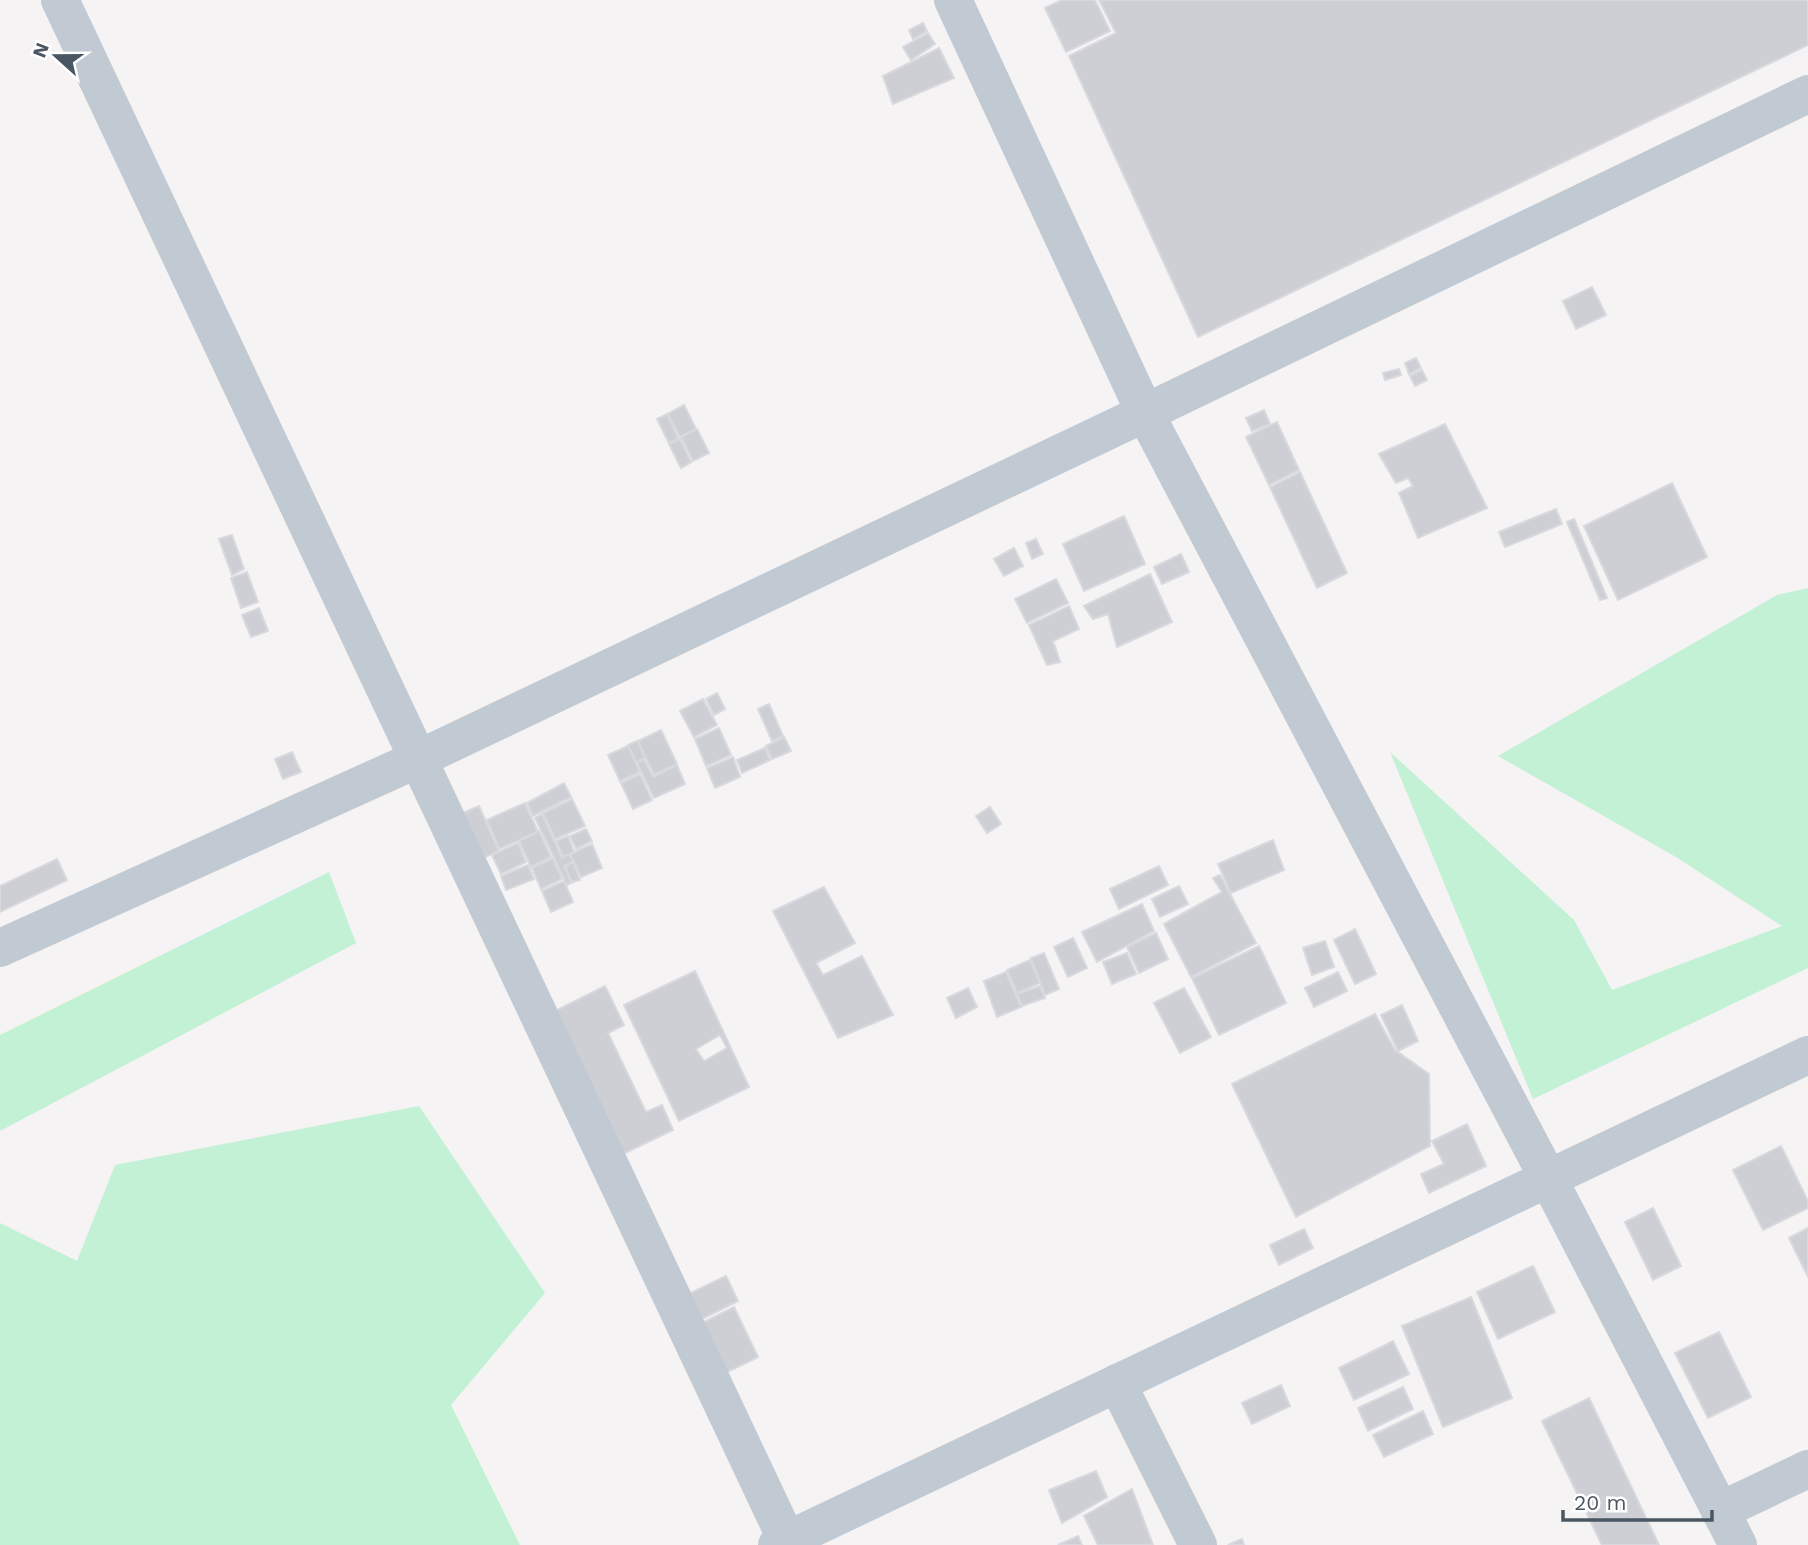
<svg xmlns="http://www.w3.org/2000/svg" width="1808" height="1545" viewBox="0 0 1808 1545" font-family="'Work Sans',sans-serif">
<rect width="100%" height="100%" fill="#f5f3f3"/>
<!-- green -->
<g fill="#c3f1d5">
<path d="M1808 588V968L1533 1099 1390 752 1574 920 1612 990 1782 926 1676 857 1498 756 1777 595Z"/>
<path d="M329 872 356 943 0 1131V1035Z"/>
<path d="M419 1106 545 1293 451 1405 520 1545H0V1223L77 1261 115 1165Z"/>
</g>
<!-- building -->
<g fill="#cdcfd5" stroke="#d7d9de" stroke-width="2" fill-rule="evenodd">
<path d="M1062 0H1095L1110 31 1066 52 1045 8Z"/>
<path d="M1099 0H1808V45L1198 337 1069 56 1116 33Z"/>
<path d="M923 23 927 31 913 39 909 30Z"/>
<path d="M928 33 935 44 911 60 903 47Z"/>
<path d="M939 48 954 78 893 104 883 76Z"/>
<path d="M1592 287 1606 315 1576 329 1563 301Z"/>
<path d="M1416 358 1421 368 1409 374 1405 363Z"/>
<path d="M1399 369 1401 375 1385 380 1383 373Z"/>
<path d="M1422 370 1427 380 1415 386 1410 376Z"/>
<path d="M684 405 696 429 680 437 668 414Z"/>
<path d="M1264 410 1270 424 1252 431 1246 418Z"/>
<path d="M667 414 678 438 669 443 657 419Z"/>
<path d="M1277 422 1299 470 1269 485 1246 437Z"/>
<path d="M1445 424 1487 508 1418 538 1399 493 1413 486 1408 478 1396 483 1379 454Z"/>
<path d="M697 429 709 453 693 461 681 437Z"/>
<path d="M680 439 691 462 681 468 669 444Z"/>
<path d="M1300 472 1347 573 1317 588 1270 487Z"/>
<path d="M1672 483 1707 557 1618 600 1584 526Z"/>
<path d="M1556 509 1562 524 1505 547 1499 532Z"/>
<path d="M1124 516 1145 564 1084 591 1063 544Z"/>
<path d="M1574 519 1607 598 1600 600 1567 522Z"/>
<path d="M232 535 244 569 232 575 219 539Z"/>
<path d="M1036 539 1043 554 1032 559 1026 543Z"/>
<path d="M1014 548 1023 566 1004 576 994 559Z"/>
<path d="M1181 554 1189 572 1162 584 1154 567Z"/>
<path d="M247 572 258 602 241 608 231 578Z"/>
<path d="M1150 574 1172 622 1117 647 1108 614 1093 619 1084 606Z"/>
<path d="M1056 579 1068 603 1027 623 1015 599Z"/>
<path d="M1069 606 1079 629 1053 641 1060 662 1047 665 1029 625Z"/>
<path d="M259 608 268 631 251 637 242 615Z"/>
<path d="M717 693 725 709 714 715 706 699Z"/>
<path d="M703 699 717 725 694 737 680 711Z"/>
<path d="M769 704 783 736 772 741 758 709Z"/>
<path d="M719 728 731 755 706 766 695 739Z"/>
<path d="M661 730 677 764 654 775 638 741Z"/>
<path d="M784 737 791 751 772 759 766 746Z"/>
<path d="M637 741 645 758 636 762 628 745Z"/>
<path d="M628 746 640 772 620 781 608 755Z"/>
<path d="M765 748 770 760 742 773 737 760Z"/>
<path d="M292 752 301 772 283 779 275 759Z"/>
<path d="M733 757 740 777 715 788 707 768Z"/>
<path d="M644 759 653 777 677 765 685 784 654 798 637 763Z"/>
<path d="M640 774 652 800 633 809 621 783Z"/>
<path d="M564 783 571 797 533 816 527 803Z"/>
<path d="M572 799 585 826 555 839 543 813Z"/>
<path d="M525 803 538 832 499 849 487 820Z"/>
<path d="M479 806 499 851 478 860 458 815Z"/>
<path d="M990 807 1001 824 987 833 976 816Z"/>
<path d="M542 814 562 858 570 854 573 862 564 866 571 883 567 885 535 818Z"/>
<path d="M586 829 592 841 576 849 570 836Z"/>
<path d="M539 831 551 857 531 867 519 841Z"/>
<path d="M568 836 574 852 563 857 556 841Z"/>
<path d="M1273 840 1284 870 1231 893 1218 864Z"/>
<path d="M518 843 526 862 501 874 492 855Z"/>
<path d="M592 844 602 868 581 877 570 854Z"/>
<path d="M553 858 562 879 541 889 532 868Z"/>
<path d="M57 859 67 880 0 912V886Z"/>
<path d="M573 862 580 880 572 882 565 867Z"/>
<path d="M528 865 534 879 506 890 501 876Z"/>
<path d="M1159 866 1168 885 1119 909 1110 889Z"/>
<path d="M1220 875 1256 943 1191 977 1164 924 1222 892 1213 878Z"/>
<path d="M564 881 573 902 551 912 542 891Z"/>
<path d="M1179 886 1188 904 1160 917 1152 899Z"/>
<path d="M824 887 855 943 816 963 823 975 862 956 893 1015 838 1038 773 911Z"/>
<path d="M1142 904 1154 931 1097 962 1082 932Z"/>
<path d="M1355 929 1376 974 1355 984 1334 940Z"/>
<path d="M1156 933 1168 959 1139 973 1127 947Z"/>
<path d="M1073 938 1087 968 1068 977 1054 947Z"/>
<path d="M1325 941 1334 967 1312 975 1303 948Z"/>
<path d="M1259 946 1286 1003 1219 1035 1192 978Z"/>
<path d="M1044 953 1059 989 1045 995 1031 958Z"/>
<path d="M1127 953 1136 974 1112 984 1103 962Z"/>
<path d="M1030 960 1040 983 1017 993 1007 970Z"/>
<path d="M695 971 749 1087 679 1121 624 1005ZM720 1035 727 1048 704 1061 696 1049Z"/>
<path d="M1006 972 1021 1007 997 1017 984 981Z"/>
<path d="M1338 972 1347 991 1314 1007 1305 988Z"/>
<path d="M605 986 624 1025 608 1033 646 1112 662 1105 673 1130 600 1165 533 1022Z"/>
<path d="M1040 986 1045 998 1022 1006 1017 994Z"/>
<path d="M968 988 977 1007 956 1018 947 998Z"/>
<path d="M1184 988 1211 1037 1180 1053 1154 1003Z"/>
<path d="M1402 1005 1418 1041 1398 1051 1381 1015Z"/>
<path d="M1375 1014 1395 1050 1429 1074 1430 1146 1296 1217 1232 1084Z"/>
<path d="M1467 1124 1486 1166 1429 1193 1421 1174 1444 1164 1432 1141Z"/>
<path d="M1781 1146 1808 1201V1208L1763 1230 1733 1170Z"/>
<path d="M1653 1208 1681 1266 1653 1280 1625 1222Z"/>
<path d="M1808 1228V1277L1789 1238Z"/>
<path d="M1304 1229 1313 1248 1279 1265 1270 1245Z"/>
<path d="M1533 1266 1555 1312 1498 1339 1477 1292Z"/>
<path d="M726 1276 738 1301 688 1326 676 1300Z"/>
<path d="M1471 1297 1512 1398 1443 1427 1402 1326Z"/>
<path d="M734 1307 758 1357 715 1378 692 1328Z"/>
<path d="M1719 1332 1751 1397 1708 1418 1675 1353Z"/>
<path d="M1393 1341 1409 1374 1354 1400 1339 1368Z"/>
<path d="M1281 1385 1290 1406 1252 1424 1242 1403Z"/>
<path d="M1403 1387 1413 1409 1368 1431 1358 1408Z"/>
<path d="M1589 1398 1659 1545H1602L1542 1421Z"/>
<path d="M1423 1411 1433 1434 1384 1457 1373 1435Z"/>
<path d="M1096 1471 1107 1497 1062 1523 1049 1490Z"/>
<path d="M1132 1489 1153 1545H1098L1084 1516Z"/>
<path d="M1078 1536 1082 1545H1058Z"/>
<path d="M1242 1539 1244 1545H1228Z"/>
</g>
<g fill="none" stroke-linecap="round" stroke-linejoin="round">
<!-- street -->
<g stroke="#c1cad2" stroke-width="38">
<path d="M60 0 789 1545"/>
<path d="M953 0 1145 413 1548 1178 1738 1545"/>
<path d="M0 948 418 759 1145 413 1808 94"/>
<path d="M1117 1383 1198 1545"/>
<path d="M1720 1511 1808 1469"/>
<path d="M777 1545 1808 1055"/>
</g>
</g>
<!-- north arrow -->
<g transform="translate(56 56) rotate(291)" stroke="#ffffff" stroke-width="5" paint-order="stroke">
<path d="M0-5L12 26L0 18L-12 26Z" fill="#4a5661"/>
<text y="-10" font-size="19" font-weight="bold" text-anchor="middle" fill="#4a5661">N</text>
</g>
<!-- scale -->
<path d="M1563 1510v10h149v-10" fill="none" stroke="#4a5661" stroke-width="3.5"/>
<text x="1574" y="1510" font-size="21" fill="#4a5661" stroke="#ffffff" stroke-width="5" paint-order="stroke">20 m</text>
</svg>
